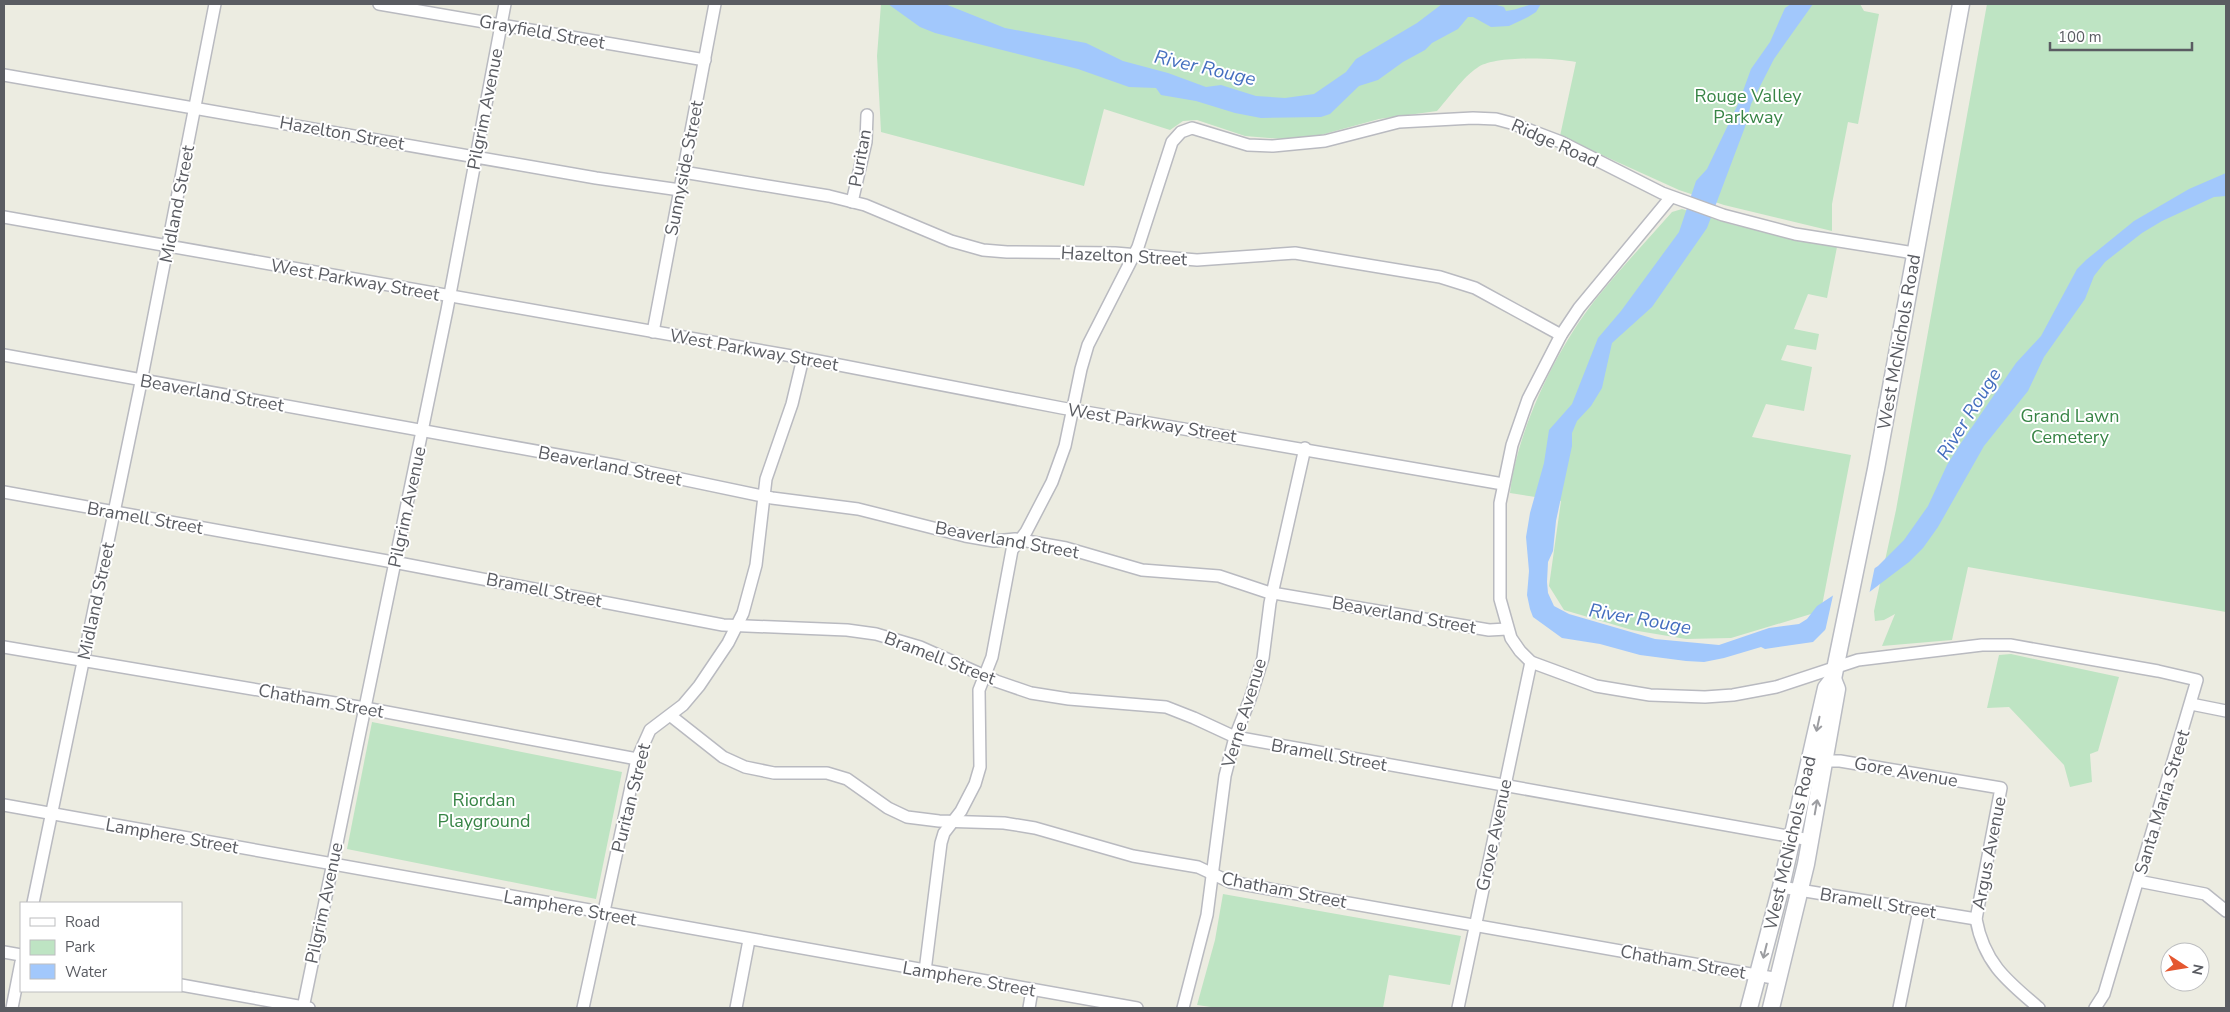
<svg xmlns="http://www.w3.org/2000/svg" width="2230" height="1012" viewBox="0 0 2230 1012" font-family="'Nunito Sans',sans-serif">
<rect width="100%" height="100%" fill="#ecece1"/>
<!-- green -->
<g fill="#bee4c3">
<path d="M881 4H1860L1864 11 1879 14 1858 124 1848 122 1832 204V231L1724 205 1679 190 1560 136 1576 62C1555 58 1494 55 1477 68 1463 77 1448 99 1437 111L1379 119 1317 136 1282 139 1245 136 1197 120 1183 121 1170 130 1104 109 1084 186 881 132 877 56Z"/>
<path d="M1987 4H2226V612L1968 567 1952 640 1882 646 1895 614 1884 620 1875 621 1874 611 1896 510Z"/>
<path d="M1682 209 1734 225 1837 247 1827 298 1808 294 1794 329 1819 334 1816 350 1787 345 1781 360 1812 367 1804 411 1766 404 1752 437 1851 455 1821 611 1731 638 1686 639 1632 630 1564 610 1549 586 1561 501 1510 493C1517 429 1559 343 1600 294 1623 266 1648 239 1672 212Z"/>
<path d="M2011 654 2119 677 2098 751 2090 754 2092 782 2070 787 2064 765 2009 707 1987 708 1999 655Z"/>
<path d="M372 722 622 772 596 899 347 849Z"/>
<path d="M1223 894 1461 936 1450 985 1389 975 1383 1008H1218L1197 1005 1215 940Z"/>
</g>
<!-- water -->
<g fill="#a2c8fc">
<path d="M888 4H945L1005 28 1086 43 1123 61 1168 73 1206 87 1221 85 1256 96 1285 98 1314 94 1346 72 1356 59 1417 23 1442 4H1493L1504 7 1506 11C1521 9 1525 4 1541 4L1536 12 1528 17 1509 26 1491 27 1473 17H1468L1458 29 1432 43 1425 50 1403 62 1378 80 1359 86 1330 114 1321 117 1261 118 1235 113 1196 101 1161 95 1156 88 1129 87 1078 69 935 33 920 27Z"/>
<path d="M1791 4H1813L1774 59 1751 104 1745 127 1707 228 1652 307 1612 343 1602 388 1591 406 1577 421 1572 433V446L1556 521 1553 551 1548 562 1547 582 1548 593 1554 606 1569 614 1655 639 1719 645 1769 628 1799 624 1807 619 1817 606 1878 566 1904 540 1928 506 1947 465 1961 443 2016 363 2041 336 2077 269 2086 260 2134 221 2189 189 2226 173V196L2214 197 2162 221 2142 233 2105 262 2094 276 2085 299 2044 357 2028 391 1984 446 1938 527 1923 548 1909 562 1843 612 1813 642 1765 649 1761 647 1724 658 1704 662 1686 661 1640 655 1600 644 1562 638 1533 617 1530 609 1527 595 1529 571 1526 537 1530 513 1544 463 1549 430 1572 404 1598 338 1621 311 1679 232 1696 181 1707 169 1739 102 1751 69 1770 42 1785 8Z"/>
</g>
<!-- pier -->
<path fill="#ecece1" d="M1875 566 1869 595 1845 614 1824 636 1834 591Z"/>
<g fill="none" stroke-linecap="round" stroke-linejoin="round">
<defs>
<g id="minor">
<path d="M379 4 705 60"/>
<path d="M4 75 596 178 680 190"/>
<path d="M683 172 829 196 865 205 951 241 983 250 1007 252 1115 253 1197 260 1295 253 1440 277 1475 288 1561 335"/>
<path d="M1671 197 1579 308 1561 335 1528 399 1512 445 1500 503V599L1511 638 1520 651 1531 662 1596 686 1650 695 1705 697 1733 695 1776 687 1858 660 1982 645H2010L2158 671 2197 680 2104 994 2095 1008"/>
<path d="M852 202 866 142 867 115"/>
<path d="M4 217 803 358 1062 408 1503 484"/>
<path d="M653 332 715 4"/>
<path d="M4 355 619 466 772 498 858 509 965 536 994 541 1015 539 1066 548 1142 570 1219 576 1267 592 1489 630 1507 629"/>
<path d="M4 492 404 564 723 625 847 630 876 634 920 647 996 681 1031 693 1069 699 1166 707 1194 718 1235 737 1810 840"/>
<path d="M4 647 365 708 637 759"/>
<path d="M2191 704 2226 711"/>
<path d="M671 716 723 757 745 767 774 773H827L847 779 888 808 907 817 939 821 1004 823 1035 828 1133 856 1198 867 1230 882 1779 979"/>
<path d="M1819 761H1840L2001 788 1976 919C1984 963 2007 981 2039 1008"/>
<path d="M4 805 1137 1008"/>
<path d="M2138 881 2205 894 2226 911"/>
<path d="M1781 887 1976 919"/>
<path d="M33 903 139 392 215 4"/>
<path d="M4 952 21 955"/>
<path d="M925 971 941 843 944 833 961 811 975 784 980 767 979 690 992 657 1012 550 1026 532 1052 482 1065 446 1081 369 1088 345 1138 247 1172 142 1181 132 1192 128 1248 145 1273 146 1325 141 1399 122 1473 118 1496 119 1511 123 1561 142 1662 193 1723 215 1795 234 1914 253"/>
<path d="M181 985 309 1008"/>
<path d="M12 1008 21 962"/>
<path d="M303 1008 447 310 505 4"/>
<path d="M583 1008 637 759 650 730 683 705 699 686 728 643 743 613 756 565 766 479 792 404 803 358"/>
<path d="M736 1008 749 940"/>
<path d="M1029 1008 1032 990"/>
<path d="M1183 1008 1207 915 1225 776 1235 737 1250 699 1263 658 1270 603 1305 448"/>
<path d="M1458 1008 1531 662"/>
<path d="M1899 1008 1919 910"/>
</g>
<g id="secondary">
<path d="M1749 1008 1781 887 1826 688 1833 679 1876 469 1961 4"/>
<path d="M1771 1008 1806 864 1837 689 1833 679"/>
</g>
</defs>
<!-- minor casing -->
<use href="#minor" stroke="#b9bac0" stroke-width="14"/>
<!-- secondary casing -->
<use href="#secondary" stroke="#babcc3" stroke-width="19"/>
<!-- minor -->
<use href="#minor" stroke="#fff" stroke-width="11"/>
<!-- secondary -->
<use href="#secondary" stroke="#fff" stroke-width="16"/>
</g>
<!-- one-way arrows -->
<defs><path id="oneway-shaft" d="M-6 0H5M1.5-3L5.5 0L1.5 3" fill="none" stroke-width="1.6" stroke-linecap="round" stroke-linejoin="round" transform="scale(1.25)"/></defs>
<g stroke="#9c9da1">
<use href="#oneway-shaft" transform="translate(1818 724) rotate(102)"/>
<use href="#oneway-shaft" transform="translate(1816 807) rotate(-80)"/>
<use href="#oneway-shaft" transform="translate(1765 951) rotate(104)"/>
</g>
<g text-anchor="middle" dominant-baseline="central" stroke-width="4" stroke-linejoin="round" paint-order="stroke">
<!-- street labels -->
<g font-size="18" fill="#5a5c62" stroke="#fff">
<text transform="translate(542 32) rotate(10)">Grayfield Street</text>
<text transform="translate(485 109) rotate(-79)">Pilgrim Avenue</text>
<text transform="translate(342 133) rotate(10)">Hazelton Street</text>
<text transform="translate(1555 143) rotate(24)">Ridge Road</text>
<text transform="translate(860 158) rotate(-80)">Puritan</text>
<text transform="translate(684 168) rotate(-79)">Sunnyside Street</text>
<text transform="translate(177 204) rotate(-79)">Midland Street</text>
<text transform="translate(1124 256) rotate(3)">Hazelton Street</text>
<text transform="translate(355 280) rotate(10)">West Parkway Street</text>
<text transform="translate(1899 342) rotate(-80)">West McNichols Road</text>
<text transform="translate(754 350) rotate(10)">West Parkway Street</text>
<text transform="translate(212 393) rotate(10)">Beaverland Street</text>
<text transform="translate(1152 423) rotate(9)">West Parkway Street</text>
<text transform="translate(610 466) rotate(11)">Beaverland Street</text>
<text transform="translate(407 507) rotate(-78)">Pilgrim Avenue</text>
<text transform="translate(145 518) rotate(10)">Bramell Street</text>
<text transform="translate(1007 540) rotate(10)">Beaverland Street</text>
<text transform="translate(544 590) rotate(11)">Bramell Street</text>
<text transform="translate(96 601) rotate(-78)">Midland Street</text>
<text transform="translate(1404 615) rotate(10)">Beaverland Street</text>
<text transform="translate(940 658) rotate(21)">Bramell Street</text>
<text transform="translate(321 701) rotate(10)">Chatham Street</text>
<text transform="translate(1244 713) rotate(-73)">Verne Avenue</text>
<text transform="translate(1329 755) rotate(10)">Bramell Street</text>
<text transform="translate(1906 772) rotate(10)">Gore Avenue</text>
<text transform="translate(631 798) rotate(-76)">Puritan Street</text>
<text transform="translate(2162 802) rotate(-73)">Santa Maria Street</text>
<text transform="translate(1494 835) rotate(-78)">Grove Avenue</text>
<text transform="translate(172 836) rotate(10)">Lamphere Street</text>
<text transform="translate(1790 843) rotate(-77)">West McNichols Road</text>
<text transform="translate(1989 853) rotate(-79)">Argus Avenue</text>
<text transform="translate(1284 890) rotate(11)">Chatham Street</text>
<text transform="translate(324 903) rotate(-78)">Pilgrim Avenue</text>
<text transform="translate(1878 903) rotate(9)">Bramell Street</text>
<text transform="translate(570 908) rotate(10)">Lamphere Street</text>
<text transform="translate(1683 962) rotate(10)">Chatham Street</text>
<text transform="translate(969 979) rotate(10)">Lamphere Street</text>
</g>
<!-- park labels -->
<g font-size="18" fill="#378445" stroke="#fff">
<text x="1748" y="96">Rouge Valley<tspan x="1748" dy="21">Parkway</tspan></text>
<text x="2070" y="416">Grand Lawn<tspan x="2070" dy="21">Cemetery</tspan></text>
<text x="484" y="800">Riordan<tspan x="484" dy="21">Playground</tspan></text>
</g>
<!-- water labels -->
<g font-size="19" font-style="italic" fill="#456fbf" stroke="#fff">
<text transform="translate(1205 68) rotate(13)">River Rouge</text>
<text transform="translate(1969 414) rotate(-58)">River Rouge</text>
<text transform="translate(1640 619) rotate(10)">River Rouge</text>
</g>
</g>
<!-- border -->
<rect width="2230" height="1012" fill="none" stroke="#5a5c62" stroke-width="10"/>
<!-- legend -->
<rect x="20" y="902" width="162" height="90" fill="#ffffff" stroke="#bdbec0"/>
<rect x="30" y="918" width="25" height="8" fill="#ffffff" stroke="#bdbec0"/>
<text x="65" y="927" font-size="15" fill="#5a5c62">Road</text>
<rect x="30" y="940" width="25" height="15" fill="#bee4c3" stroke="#bdbec0"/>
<text x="65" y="952" font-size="15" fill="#5a5c62">Park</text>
<rect x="30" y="964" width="25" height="15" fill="#a2c8fc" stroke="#bdbec0"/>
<text x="65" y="977" font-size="15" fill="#5a5c62">Water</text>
<!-- north arrow -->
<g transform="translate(2185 967) rotate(102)"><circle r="24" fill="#ffffff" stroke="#bdbec0"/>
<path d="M0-4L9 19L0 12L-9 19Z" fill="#e45730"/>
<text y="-8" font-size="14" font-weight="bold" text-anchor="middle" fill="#5a5c62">N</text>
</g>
<!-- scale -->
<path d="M2050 42v8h142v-8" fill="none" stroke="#5a5c62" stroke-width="2.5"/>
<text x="2058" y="42" font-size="15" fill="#5a5c62" stroke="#ffffff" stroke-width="4" paint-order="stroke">100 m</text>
</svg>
